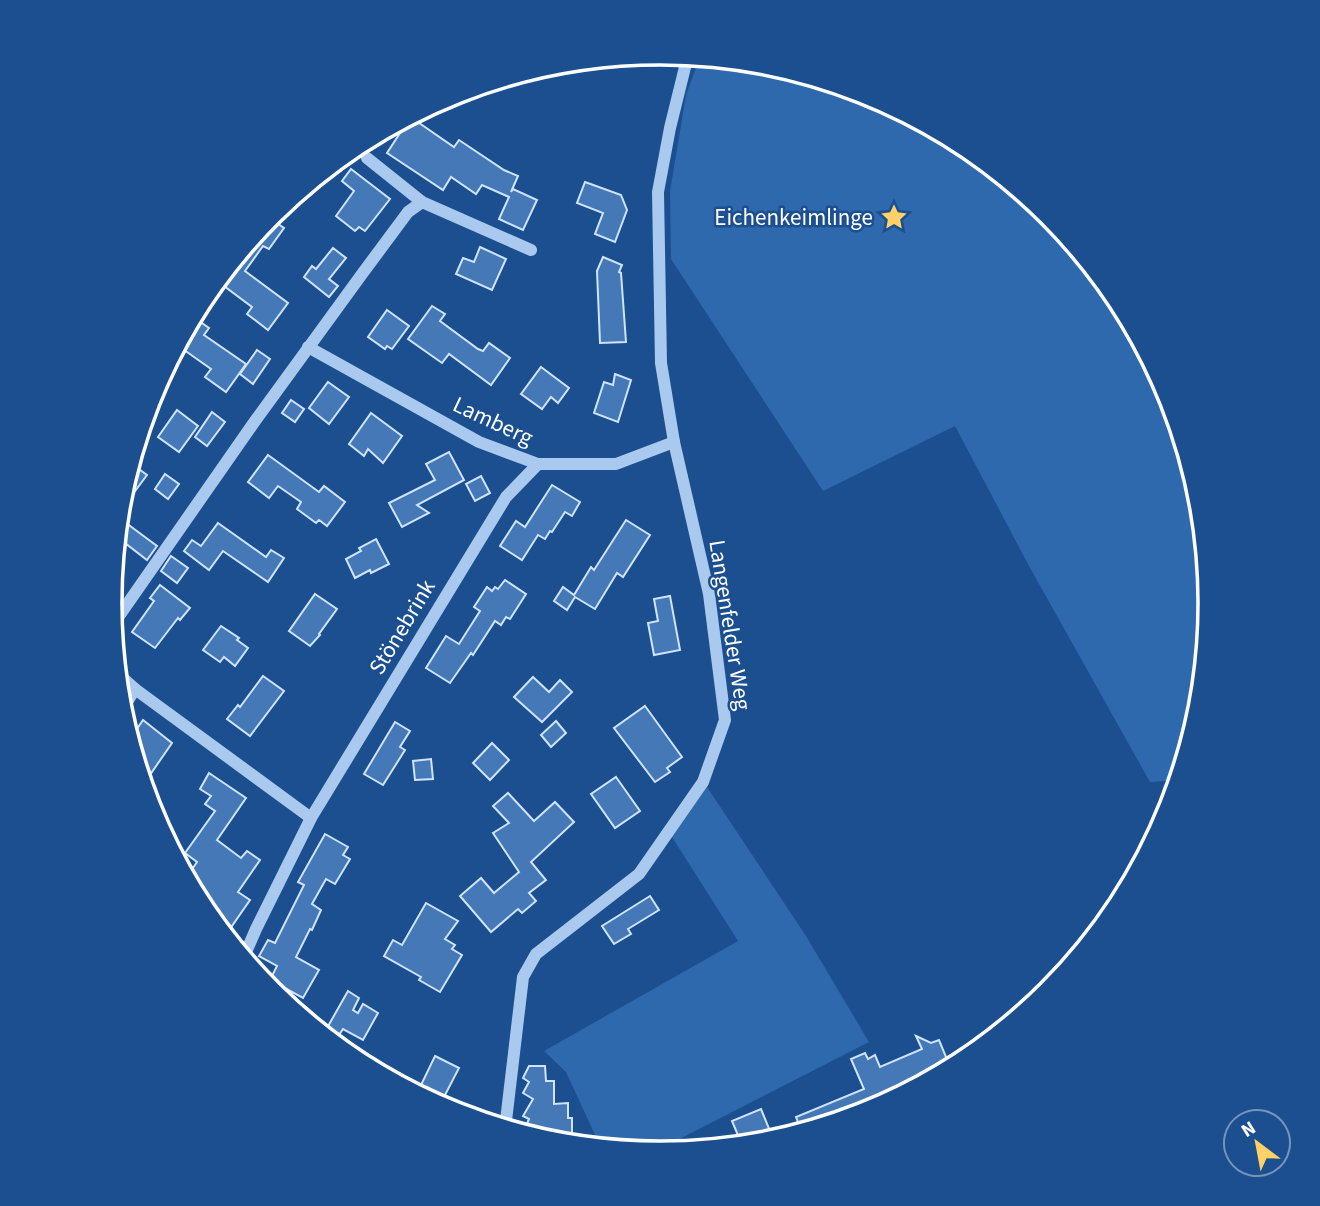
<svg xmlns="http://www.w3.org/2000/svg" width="1320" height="1206" viewBox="0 0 1320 1206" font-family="'Source Sans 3',sans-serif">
<rect width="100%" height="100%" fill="#1b4f8f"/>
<!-- green -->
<g fill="#2e69ad">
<path d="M700 57 768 63 871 95 966 145 1050 214 1118 297 1169 393 1200 496 1210 603 1200 711 1179 780 1150 782 1029 566 955 426 823 491 671 259 670 191 686 95Z"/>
<path d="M707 787 806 936 869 1042 652 1153 601 1148 566 1072 544 1051 738 941 672 837Z"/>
</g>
<!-- building -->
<g fill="#4478b7" stroke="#cfe3fa" stroke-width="2">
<path d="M409 116 454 147 459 140 504 170 518 176 511 192 513 189 537 200 523 230 499 219 509 197 482 185 476 194 451 177 443 190 387 153 400 133 390 126Z"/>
<path d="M351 169 390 199 365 231 359 227 355 231 336 216 354 191 342 181Z"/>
<path d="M585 182 621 195 627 210 615 242 595 234 603 213 577 203Z"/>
<path d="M268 217 284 228 269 249 263 246 245 271 288 303 268 330 247 314 252 307 216 280Z"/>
<path d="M480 247 506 259 492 290 456 274 463 258 474 262Z"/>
<path d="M333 248 346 258 329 279 338 286 329 297 304 277 312 266 316 269Z"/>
<path d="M603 257 622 265 619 272 621 273 626 342 600 343 597 271Z"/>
<path d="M432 306 445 314 440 321 478 349 483 351 489 343 510 358 491 385 449 354 442 363 408 339Z"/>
<path d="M387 310 409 326 392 349 387 346 385 349 368 337Z"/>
<path d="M192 316 209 328 204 335 246 364 226 392 205 377 211 369 177 345Z"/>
<path d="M257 350 270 359 253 384 240 374Z"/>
<path d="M541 367 569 388 558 403 551 397 542 409 521 394Z"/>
<path d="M615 374 631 380 618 422 594 413 604 382 613 385Z"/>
<path d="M328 382 349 397 329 424 309 408Z"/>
<path d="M291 400 304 409 295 422 282 413Z"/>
<path d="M177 410 198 426 179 452 158 437Z"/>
<path d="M212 412 225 422 207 446 195 437Z"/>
<path d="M371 413 402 436 383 463 368 449 364 456 349 444Z"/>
<path d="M449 452 464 480 417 505 429 513 402 527 389 503 435 480 426 464Z"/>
<path d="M268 455 319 492 324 486 345 502 327 526 319 520 316 523 297 509 301 502 278 486 269 498 248 482Z"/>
<path d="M136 467 147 475 118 514 120 495 124 482Z"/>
<path d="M165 474 179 484 168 499 155 489Z"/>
<path d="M481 476 490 493 475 501 466 484Z"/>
<path d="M552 485 580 502 572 516 565 512 552 532 550 531 545 539 538 535 522 560 500 546 516 521 525 527Z"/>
<path d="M118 517 157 546 147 560 116 536Z"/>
<path d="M626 520 650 535 623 577 617 573 595 609 575 597 567 610 554 601 563 587 574 595 591 567 594 570Z"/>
<path d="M218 523 266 557 271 550 284 558 268 582 223 551 209 570 184 551 192 540 201 546Z"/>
<path d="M376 539 389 564 371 573 370 570 355 578 346 559 361 551 359 548Z"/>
<path d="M171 556 188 568 177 583 161 571Z"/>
<path d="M505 580 526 594 510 619 506 617 501 625 495 621 473 655 471 653 450 683 426 668 446 636 459 644 480 611 474 607 487 587 492 591 495 587 498 589Z"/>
<path d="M160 585 190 608 180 620 178 618 155 648 132 632 154 601 150 598Z"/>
<path d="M315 594 337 609 319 634 320 635 310 646 289 631Z"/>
<path d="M670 596 680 650 654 655 648 623 658 621 654 599Z"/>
<path d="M221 626 239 638 237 640 248 648 235 666 224 657 220 662 203 650Z"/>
<path d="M263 676 284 691 250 736 227 719 238 705 240 707Z"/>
<path d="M533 677 549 692 560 680 572 692 542 722 514 697Z"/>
<path d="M645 706 682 757 667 768 670 772 655 782 614 728Z"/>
<path d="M143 720 172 743 143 785 129 741Z"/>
<path d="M556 721 566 733 551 747 541 735Z"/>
<path d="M395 722 410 731 400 747 405 750 383 785 364 774Z"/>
<path d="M492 743 509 760 490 780 473 763Z"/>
<path d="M431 759 433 779 415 780 413 761Z"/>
<path d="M209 773 246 798 217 840 241 858 247 851 260 860 238 892 250 900 225 936 202 909 201 907 205 899 192 890 186 878 197 862 185 853 215 811 205 804 211 796 200 789Z"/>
<path d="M616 777 640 811 615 828 591 794Z"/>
<path d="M508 793 534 821 555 802 574 822 531 862 546 880 529 893 536 901 522 913 518 909 491 932 460 896 481 878 494 893 519 872 493 833 509 823 493 806Z"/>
<path d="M325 834 348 847 343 855 350 859 335 884 326 879 312 904 321 910 312 930 310 929 296 957 319 970 303 998 270 980 277 966 259 956 268 940 275 943 304 885 298 882Z"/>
<path d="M650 896 659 910 628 929 631 934 614 944 602 926Z"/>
<path d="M426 903 458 921 445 939 455 945 452 949 462 955 440 992 419 980 421 977 384 956 393 940 402 945Z"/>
<path d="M348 991 359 998 353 1010 358 1013 363 1004 378 1013 363 1040 343 1029 339 1035 327 1028Z"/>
<path d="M916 1036 931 1043 939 1040 951 1069 910 1091 885 1101 886 1103 870 1112 802 1132 796 1117 864 1089 851 1059 865 1053 868 1059 875 1055 880 1067 922 1049Z"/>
<path d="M435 1056 459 1068 444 1097 421 1085Z"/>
<path d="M529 1066H545L546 1081H554V1104L568 1103V1118H572V1145L552 1143 530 1136V1134L524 1131 529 1119 523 1116 533 1099 523 1093 529 1082 523 1078Z"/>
<path d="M761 1109 774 1141 742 1145 732 1121Z"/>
</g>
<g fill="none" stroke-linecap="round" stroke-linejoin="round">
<!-- minor -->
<g stroke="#a9c9ee" stroke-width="12">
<path d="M367 158 422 202 531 250"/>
<path d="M308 347 479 442 538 464H616L674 442"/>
<path d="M112 626 255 421 362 274 408 212 422 202"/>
<path d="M116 672 135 689 311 818"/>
<path d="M121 712 135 689"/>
<path d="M243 959 256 929 311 818 506 497 538 464"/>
<path d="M505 1129 523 977 536 954 639 874 703 782 725 720 709 594 674 442 661 363 658 192 670 128 688 55"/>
</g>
</g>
<!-- icons -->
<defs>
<symbol id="sight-bare" viewBox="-9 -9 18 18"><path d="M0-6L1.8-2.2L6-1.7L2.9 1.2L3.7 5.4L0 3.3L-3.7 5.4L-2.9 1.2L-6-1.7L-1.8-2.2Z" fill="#ffd166" stroke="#1b4f8f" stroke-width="2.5" paint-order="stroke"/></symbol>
</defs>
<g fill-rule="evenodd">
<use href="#sight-bare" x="875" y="198" width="38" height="38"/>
</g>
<g text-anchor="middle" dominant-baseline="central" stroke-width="5" stroke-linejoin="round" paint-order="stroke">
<!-- poi labels -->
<g font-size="23" fill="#fff" stroke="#1b4f8f" text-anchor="end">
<text x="873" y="217">Eichenkeimlinge</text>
</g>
<!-- street labels -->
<g font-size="23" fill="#fff" stroke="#1b4f8f">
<text transform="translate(493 421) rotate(25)">Lamberg</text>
<text transform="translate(730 625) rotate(81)">Langenfelder Weg</text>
<text transform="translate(402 627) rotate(-59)">Stönebrink</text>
</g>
</g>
<!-- crop -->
<path d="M0 0H1320V1206H0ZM122 603a538 538 0 1 1 1076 0a538 538 0 1 1-1076 0Z" fill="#1b4f8f" fill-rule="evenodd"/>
<path fill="none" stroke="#fff" stroke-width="3.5" d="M122 603a538 538 0 1 1 1076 0a538 538 0 1 1-1076 0Z"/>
<!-- north arrow -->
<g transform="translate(1257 1143) rotate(328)"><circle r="33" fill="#1b4f8f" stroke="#7695bc" stroke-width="2"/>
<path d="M0-5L12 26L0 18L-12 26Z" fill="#ffd166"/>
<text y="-10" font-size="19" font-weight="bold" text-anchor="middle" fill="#ffffff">N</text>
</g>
</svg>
